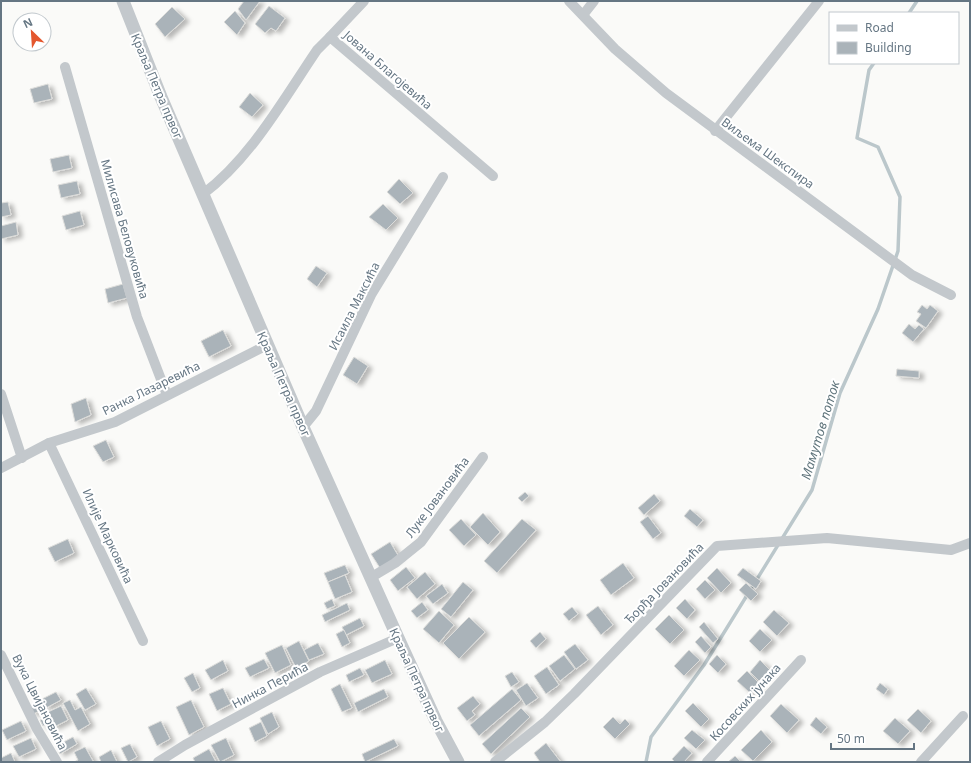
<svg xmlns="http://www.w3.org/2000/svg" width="971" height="763" viewBox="0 0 971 763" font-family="'Noto Sans',sans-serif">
<defs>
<filter id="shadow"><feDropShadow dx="4.5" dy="2.5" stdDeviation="2" flood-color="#0004"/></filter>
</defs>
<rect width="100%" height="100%" fill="#fafaf8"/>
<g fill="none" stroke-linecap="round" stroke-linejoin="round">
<!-- stream -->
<g stroke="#bbc7cb" stroke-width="3.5">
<path d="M909 13 917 1"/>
<path d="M646 762 651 737 704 665 812 490 840 393 878 309 898 251 900 197 878 147 857 138 869 70 874 63"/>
</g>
</g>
<!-- building -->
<g fill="#aab3b9" stroke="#dcdcda" filter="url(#shadow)">
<path d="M244 1H260L246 20 238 9Z"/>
<path d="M269 6 285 18 276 31 271 28 265 33 255 24Z"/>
<path d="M172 7 185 19 165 37 155 24Z"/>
<path d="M235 11 245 23 237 35 224 22Z"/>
<path d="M48 84 52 99 34 103 30 89Z"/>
<path d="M250 93 263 105 252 117 239 107Z"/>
<path d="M69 155 72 168 53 172 50 159Z"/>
<path d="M399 179 413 193 400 204 387 192Z"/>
<path d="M77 181 80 194 61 198 58 185Z"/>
<path d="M8 202 11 215 1 217V203Z"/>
<path d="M383 204 398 218 386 230 369 217Z"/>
<path d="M80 211 84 225 66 230 62 216Z"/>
<path d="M16 222 18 235 1 239V226Z"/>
<path d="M316 266 327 273 317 287 307 279Z"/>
<path d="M123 284 127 298 108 303 105 289Z"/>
<path d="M922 305 927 309 930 305 938 311 926 328 916 321 921 314 917 312Z"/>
<path d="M909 324 915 329 919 325 924 329 913 342 902 333Z"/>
<path d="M223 330 231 346 209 357 201 341Z"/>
<path d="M354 357 368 366 357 384 343 375Z"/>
<path d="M897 369 919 371V378L896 376Z"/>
<path d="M86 398 91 415 75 422 71 404Z"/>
<path d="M106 440 114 457 103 462 93 446Z"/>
<path d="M525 492 529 496 522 502 518 498Z"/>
<path d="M654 494 660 501 644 515 638 508Z"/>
<path d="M690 509 703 520 697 527 684 516Z"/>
<path d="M483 513 500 532 488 545 470 527Z"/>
<path d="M648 516 661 533 653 539 640 522Z"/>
<path d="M461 519 476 535 464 546 449 530Z"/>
<path d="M522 519 536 530 497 573 484 561Z"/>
<path d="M68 539 74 553 55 562 48 548Z"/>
<path d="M390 542 399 557 380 568 371 554Z"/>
<path d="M623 563 634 578 611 595 600 580Z"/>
<path d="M345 565 349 573 328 582 324 573Z"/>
<path d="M406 567 415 578 398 591 390 580Z"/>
<path d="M717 568 731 583 721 593 707 578Z"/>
<path d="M743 568 761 581 756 589 737 575Z"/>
<path d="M425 572 435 584 417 599 407 587Z"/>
<path d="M345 575 352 592 335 599 328 582Z"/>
<path d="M705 580 715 590 705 599 696 589Z"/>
<path d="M463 582 473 590 451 617 441 609Z"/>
<path d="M746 583 758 594 751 601 739 590Z"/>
<path d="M442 584 448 593 433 604 426 596Z"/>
<path d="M332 599 335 606 327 609 324 603Z"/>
<path d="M685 599 695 610 687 619 676 608Z"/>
<path d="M422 602 428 610 417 618 411 611Z"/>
<path d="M347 603 350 610 325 622 322 615Z"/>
<path d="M598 606 613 625 601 635 586 615Z"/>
<path d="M572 607 578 614 569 621 563 614Z"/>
<path d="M774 610 789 623 777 636 763 622Z"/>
<path d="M439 611 454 625 439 643 423 629Z"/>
<path d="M669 615 684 630 670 644 655 629Z"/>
<path d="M469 617 485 632 459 659 443 643Z"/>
<path d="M360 618 364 626 346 635 342 627Z"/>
<path d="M704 622 718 639 713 643 699 627Z"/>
<path d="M760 629 772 640 760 652 749 641Z"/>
<path d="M344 630 350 643 342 647 336 634Z"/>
<path d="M540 632 546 639 536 648 530 641Z"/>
<path d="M701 636 711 647 705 653 695 642Z"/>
<path d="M299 641 309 661 296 668 286 648Z"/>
<path d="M318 643 324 654 309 660 304 650Z"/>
<path d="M575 644 588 660 576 669 564 652Z"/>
<path d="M282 645 291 665 275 673 265 653Z"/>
<path d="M689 650 700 660 684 676 674 666Z"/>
<path d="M564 655 575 669 560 681 549 666Z"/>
<path d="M717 655 726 664 718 673 709 664Z"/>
<path d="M264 659 269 668 250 677 245 668Z"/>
<path d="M223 660 228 671 211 680 205 670Z"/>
<path d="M385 660 392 674 372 683 365 670Z"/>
<path d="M760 660 770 670 759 681 750 672Z"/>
<path d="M547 667 559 685 546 694 534 676Z"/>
<path d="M360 668 364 675 349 682 346 675Z"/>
<path d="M747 671 760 684 751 694 737 681Z"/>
<path d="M512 672 519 682 511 687 505 676Z"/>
<path d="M193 673 200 688 192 692 184 678Z"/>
<path d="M527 683 538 698 526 706 516 690Z"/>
<path d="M880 683 888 689 884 695 876 689Z"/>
<path d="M340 684 352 708 342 712 331 689Z"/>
<path d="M86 688 96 704 85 710 76 694Z"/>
<path d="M223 688 231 704 217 711 209 694Z"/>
<path d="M384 689 388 697 358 712 354 703Z"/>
<path d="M512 689 521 700 479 736 470 725Z"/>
<path d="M56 692 61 700 46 708 42 699Z"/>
<path d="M473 696 480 704 472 711 475 715 467 721 457 708Z"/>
<path d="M70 700 75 710 81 707 90 724 78 731 63 703Z"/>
<path d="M191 700 204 727 189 735 176 707Z"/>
<path d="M38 702 42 710 33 714 30 706Z"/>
<path d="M693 703 709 719 701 727 685 711Z"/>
<path d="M781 704 799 720 787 733 770 716Z"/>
<path d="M61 706 68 720 54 727 48 712Z"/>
<path d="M521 708 530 717 491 754 482 744Z"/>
<path d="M918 709 931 721 921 733 907 720Z"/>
<path d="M47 710 52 722 43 726 40 720 43 719 41 712Z"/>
<path d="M272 712 279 727 268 734 260 718Z"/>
<path d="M613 717 620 724 625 719 630 724 615 739 603 727Z"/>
<path d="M816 717 827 727 821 734 810 725Z"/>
<path d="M895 718 910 731 898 744 883 731Z"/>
<path d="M21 721 26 731 7 740 2 730Z"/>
<path d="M161 721 170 739 157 746 148 727Z"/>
<path d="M261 722 267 736 255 742 249 728Z"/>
<path d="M692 730 705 740 696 749 684 738Z"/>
<path d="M761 730 772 742 753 761 741 750Z"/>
<path d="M73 737 77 744 60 754 56 746Z"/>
<path d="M31 738 36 749 19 757 13 746Z"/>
<path d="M226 738 234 755 220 762 211 745Z"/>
<path d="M394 739 398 746 365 762 362 754Z"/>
<path d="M546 743 560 761 559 762H540L534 753Z"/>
<path d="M130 744 137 757 128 762 121 748Z"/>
<path d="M684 746 692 753 684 762H675L672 759Z"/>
<path d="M85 747 93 761 90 762H74L78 760 74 752Z"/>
<path d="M209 749 216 762H195L193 758Z"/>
<path d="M111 750 117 762H101L99 757Z"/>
<path d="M11 753 15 762H1V758Z"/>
<path d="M735 756 741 762H728Z"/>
</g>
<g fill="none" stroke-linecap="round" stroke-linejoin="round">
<!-- minor -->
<g stroke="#c3c8cc" stroke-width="10">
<path d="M569 1 615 49 666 93 912 275 951 295"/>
<path d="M583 15 594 1"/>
<path d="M330 37 364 1"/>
<path d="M65 67 137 317 167 395"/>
<path d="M715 131 819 1"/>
<path d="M203 194C251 158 283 100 317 50L330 37 493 176"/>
<path d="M1 394 22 458"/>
<path d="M303 427 316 411 371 295 443 177"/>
<path d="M49 443 143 641"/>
<path d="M1 468 49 443 115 422 267 345"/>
<path d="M370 578 395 563 421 542 483 457"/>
<path d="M1 655 37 729 57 762"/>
<path d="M158 762 185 745 320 672 398 638"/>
<path d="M495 762 545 722 574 694 717 546 827 538 951 550 970 543"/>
<path d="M707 762 801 660"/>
<path d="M921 762 963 716"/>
</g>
<!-- tertiary -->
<path stroke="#c3c8cc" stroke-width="13" d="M123 1 161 97 303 427 398 638 436 721 458 762"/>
</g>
<g text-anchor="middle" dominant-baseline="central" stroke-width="4" stroke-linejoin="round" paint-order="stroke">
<!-- street labels -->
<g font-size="12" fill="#657683" stroke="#fff">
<text transform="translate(388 70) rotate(41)">Јована Благојевића</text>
<text transform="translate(157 86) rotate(67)">Краља Петра првог</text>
<text transform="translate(768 153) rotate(36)">Виљема Шекспира</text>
<text transform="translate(125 229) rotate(74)">Милисава Беловуковића</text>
<text transform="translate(354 306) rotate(-63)">Исаила Максића</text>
<text transform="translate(284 384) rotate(66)">Краља Петра првог</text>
<text transform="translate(151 388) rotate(-26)">Ранка Лазаревића</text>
<text transform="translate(437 497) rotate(-53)">Луке Јовановића</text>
<text transform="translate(108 536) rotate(65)">Илије Марковића</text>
<text transform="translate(664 583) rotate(-46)">Ђорђа Јовановића</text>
<text transform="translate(417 680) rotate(65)">Краља Петра првог</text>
<text transform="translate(270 685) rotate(-28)">Нинка Перића</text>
<text transform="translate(40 702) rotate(63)">Вука Цвијановића</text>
<text transform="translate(745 702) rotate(-48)">Косовских јунака</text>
</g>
<!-- water labels -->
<g font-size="13" font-style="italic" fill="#60757c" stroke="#fff">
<text transform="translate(820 430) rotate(-73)">Мамутов поток</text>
</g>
</g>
<!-- border -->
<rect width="971" height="763" fill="none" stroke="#657683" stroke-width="4"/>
<!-- legend -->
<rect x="829" y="12" width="130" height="52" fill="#ffffff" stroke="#c1c8cd"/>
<rect x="837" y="25" width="20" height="6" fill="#c3c8cc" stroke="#c1c8cd"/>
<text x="865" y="32" font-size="12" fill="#657683">Road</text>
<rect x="837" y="42" width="20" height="12" fill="#aab3b9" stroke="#c1c8cd"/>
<text x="865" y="52" font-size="12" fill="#657683">Building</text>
<!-- north arrow -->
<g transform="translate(32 32) rotate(335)"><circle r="19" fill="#ffffff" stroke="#c1c8cd"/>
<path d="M0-3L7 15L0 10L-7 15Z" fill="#e4572e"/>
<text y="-6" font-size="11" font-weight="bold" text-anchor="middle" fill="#657683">N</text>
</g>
<!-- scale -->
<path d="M831 743v6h83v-6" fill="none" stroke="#657683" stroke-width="2"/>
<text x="837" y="743" font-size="12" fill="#657683" stroke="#ffffff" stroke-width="3" paint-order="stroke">50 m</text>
</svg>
